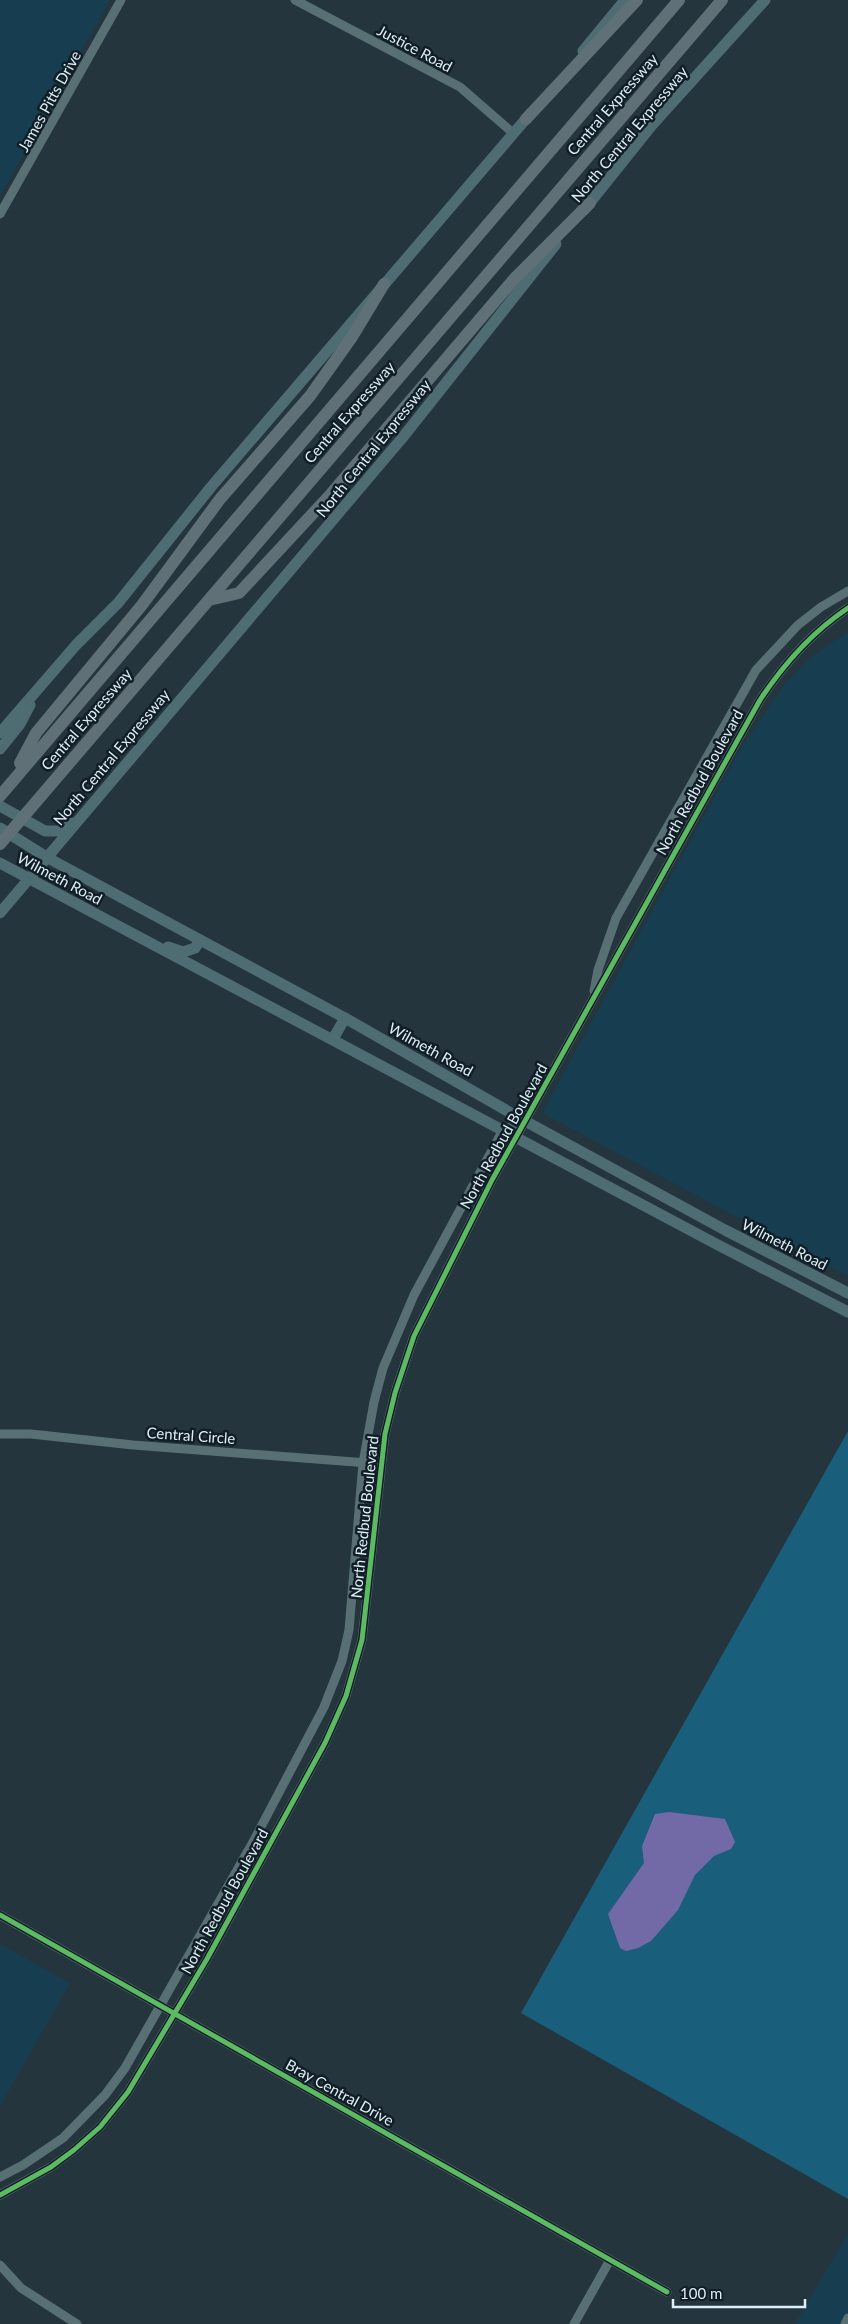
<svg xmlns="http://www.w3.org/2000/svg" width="848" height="2324" viewBox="0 0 848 2324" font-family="Lato,sans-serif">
<rect width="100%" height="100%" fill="#24353e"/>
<!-- built -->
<g fill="#173e50">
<path d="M0 0H110L0 196Z"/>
<path d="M848 632V1276L542 1113 741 748 784 685 812 656Z"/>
<path d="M0 1944 70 1983 0 2106Z"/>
<path d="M848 2234V2324H795Z"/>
</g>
<!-- green -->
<path fill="#195e7b" d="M848 1431V2199L521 2013Z"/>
<!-- water -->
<path fill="#726aa7" d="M669 1812 725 1819 735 1842 731 1849 714 1856 695 1875 678 1910 651 1941 638 1948 626 1951 620 1948 608 1914 644 1863 642 1846 655 1814Z"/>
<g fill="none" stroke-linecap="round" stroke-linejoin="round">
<!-- minor -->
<g stroke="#587073" stroke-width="9">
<path d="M295 0 460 87 513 133"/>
<path d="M0 214 121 0"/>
<path d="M594 991 598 970 616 918 756 670 798 625 821 607 848 591"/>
<path d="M0 1434H31L133 1445 381 1464"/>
<path d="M0 1915 667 2292"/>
<path d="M0 2177 23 2165 63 2138 105 2095 125 2068 253 1842 324 1707 342 1661 349 1630 363 1463 374 1402 383 1368 414 1295 503 1130 525 1121"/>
<path d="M0 2195 51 2167 74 2150 100 2127 128 2092 207 1959 325 1743 346 1696 362 1640 385 1434 395 1393 414 1336 492 1180 760 700C783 665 812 632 848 608"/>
<path d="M0 2265 21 2288 77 2324"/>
<path d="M574 2324 610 2260"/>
<path d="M845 2324 848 2318"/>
</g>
<!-- major -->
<g stroke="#4e6d73" stroke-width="11">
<path d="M583 51 625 0"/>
<path d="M584 210 652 125 765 0"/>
<path d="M0 733 76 645 118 603 211 487 531 113"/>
<path d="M0 749 20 724 30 705"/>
<path d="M0 806 45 831H58L72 823"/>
<path d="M0 828 48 858 345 1018 525 1121 725 1230 848 1293"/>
<path d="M0 863 718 1245 848 1312"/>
<path d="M0 913 403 437 556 244"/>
<path d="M168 947 183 952 195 948 200 940"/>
<path d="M333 1039 345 1018"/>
</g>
<!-- highway -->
<g stroke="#5f7176" stroke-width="12">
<path d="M526 119 637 0"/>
<path d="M209 600 239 593 331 494 515 278 590 203"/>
<path d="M20 763 36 733 142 605 220 499 310 396 352 337 384 284"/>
<path d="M0 796 679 0"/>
<path d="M0 844 722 0"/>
</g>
<defs>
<g id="cycleway">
<path d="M0 1915 667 2292"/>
<path d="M0 2195 51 2167 74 2150 100 2127 128 2092 207 1959 325 1743 346 1696 362 1640 385 1434 395 1393 414 1336 492 1180 760 700C783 665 812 632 848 608"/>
</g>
</defs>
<!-- cycleway casing -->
<use href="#cycleway" stroke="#111e25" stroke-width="8"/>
<!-- cycleway -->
<use href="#cycleway" stroke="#5cba63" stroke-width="5"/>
</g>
<g text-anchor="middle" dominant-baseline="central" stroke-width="5" stroke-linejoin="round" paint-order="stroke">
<!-- street labels -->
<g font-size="15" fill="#ddeff8" stroke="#111e25">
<text transform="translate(415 48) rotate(28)">Justice Road</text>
<text transform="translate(49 101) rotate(-61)">James Pitts Drive</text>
<text transform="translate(612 104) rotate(-49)">Central Expressway</text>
<text transform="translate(629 134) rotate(-50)">North Central Expressway</text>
<text transform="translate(349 412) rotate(-49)">Central Expressway</text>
<text transform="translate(373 448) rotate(-51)">North Central Expressway</text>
<text transform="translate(86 719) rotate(-49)">Central Expressway</text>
<text transform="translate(111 757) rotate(-50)">North Central Expressway</text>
<text transform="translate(699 782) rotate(-61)">North Redbud Boulevard</text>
<text transform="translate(60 878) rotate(28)">Wilmeth Road</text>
<text transform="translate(431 1049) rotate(29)">Wilmeth Road</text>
<text transform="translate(503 1136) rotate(-61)">North Redbud Boulevard</text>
<text transform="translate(785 1244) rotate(27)">Wilmeth Road</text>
<text transform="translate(191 1435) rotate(4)">Central Circle</text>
<text transform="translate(364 1517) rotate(-84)">North Redbud Boulevard</text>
<text transform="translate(224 1901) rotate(-61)">North Redbud Boulevard</text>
<text transform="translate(340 2092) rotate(29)">Bray Central Drive</text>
</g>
</g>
<!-- scale -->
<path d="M673 2299v8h132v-8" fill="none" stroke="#ddeff8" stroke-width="2.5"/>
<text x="680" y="2299" font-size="15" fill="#ddeff8" stroke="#111e25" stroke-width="4" paint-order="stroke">100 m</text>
</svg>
